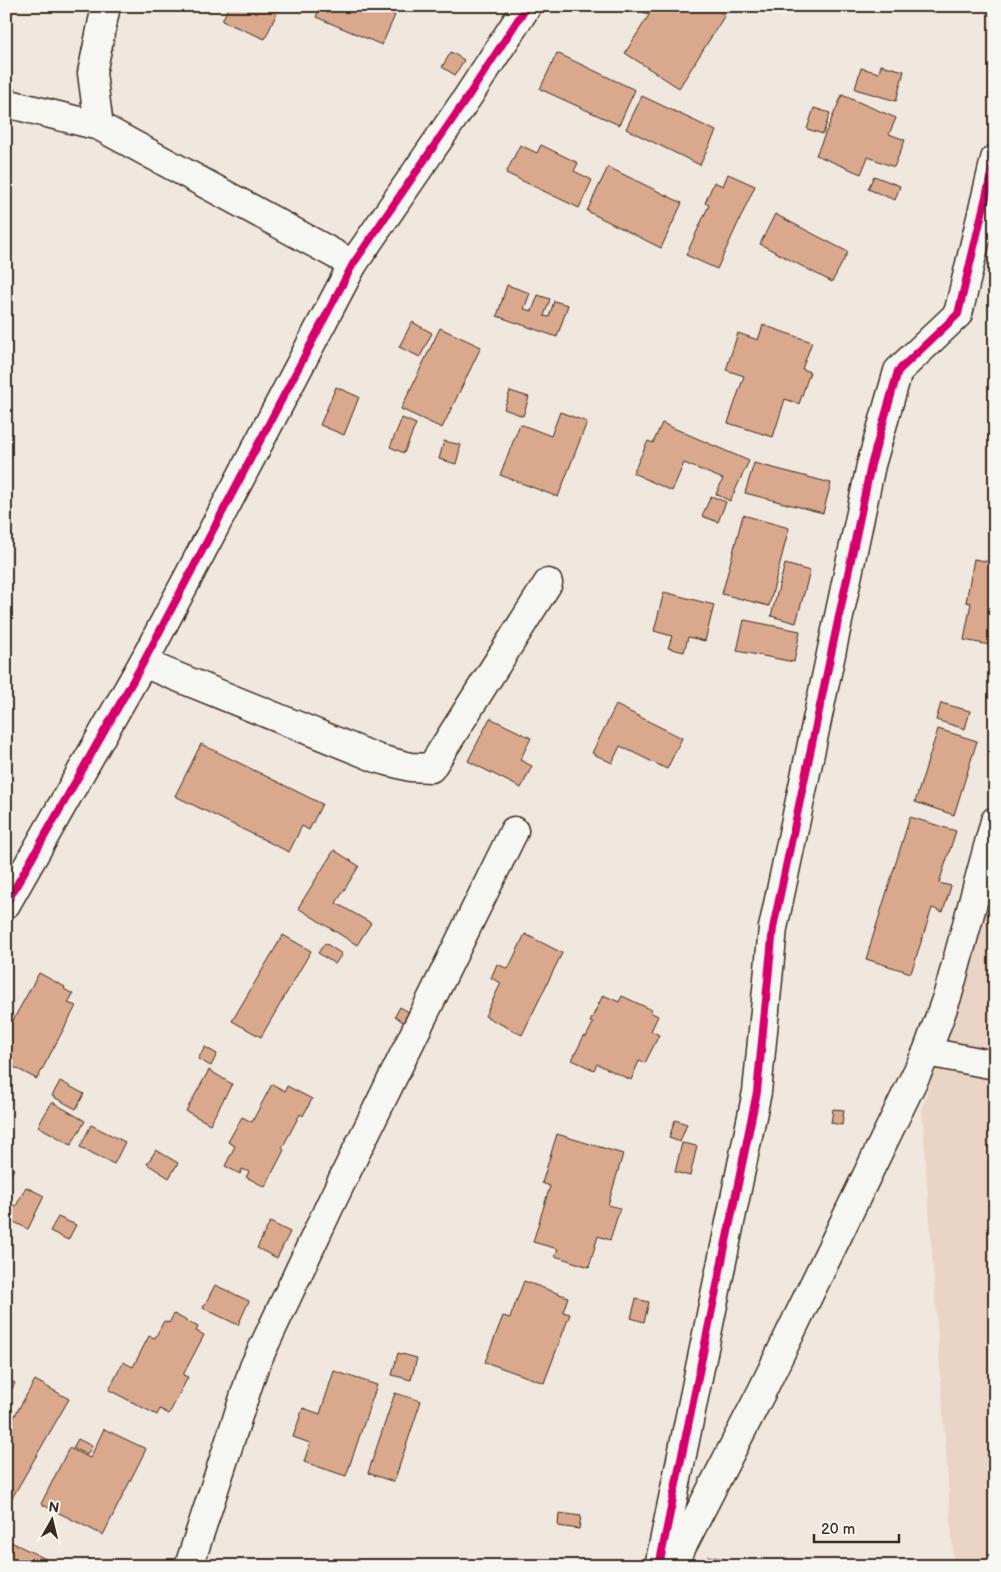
<svg xmlns="http://www.w3.org/2000/svg" width="1001" height="1572" viewBox="0 0 1001 1572" font-family="'Balsamiq Sans',sans-serif">
<rect width="100%" height="100%" fill="#f0e7de"/>
<filter id="ink" filterUnits="userSpaceOnUse"><feTurbulence type="fractalNoise" baseFrequency=".02" numOctaves="2"/><feDisplacementMap in="SourceGraphic" scale="10" xChannelSelector="R" yChannelSelector="G"/><feConvolveMatrix kernelMatrix="1 2 1 2 8 2 1 2 1" color-interpolation-filters="sRGB"/></filter>
<g filter="url(#ink)">
<!-- built -->
<path fill="#e9d4c6" d="M995 850V1566H954L922 1110Z"/>
<!-- building -->
<g fill="#daa98d" stroke="#3b2a1e">
<path d="M229 6H280L265 39 222 21Z"/>
<path d="M321 6H391L388 11 395 15 382 45 316 17Z"/>
<path d="M640 6H711L725 15 679 88 625 53 649 15 638 9Z"/>
<path d="M451 52 464 60 455 75 442 67Z"/>
<path d="M557 53 635 90 619 125 540 89Z"/>
<path d="M881 65 904 71 896 101 855 89 861 68 879 73Z"/>
<path d="M842 95 896 118 889 134 905 140 894 167 868 157 861 174 816 155Z"/>
<path d="M642 96 716 131 700 165 626 129Z"/>
<path d="M814 108 830 113 823 134 807 129Z"/>
<path d="M520 145 537 153 541 145 578 163 574 171 592 180 579 208 506 173Z"/>
<path d="M608 167 682 203 661 248 587 211Z"/>
<path d="M728 174 755 186 717 269 686 255 709 205 705 203 714 182 723 186Z"/>
<path d="M874 176 900 186 895 200 868 189Z"/>
<path d="M775 214 848 252 832 282 760 244Z"/>
<path d="M507 285 530 293 524 309 532 311 538 295 550 299 544 316 549 317 554 301 568 305 557 337 497 316Z"/>
<path d="M412 322 432 333 420 357 399 347Z"/>
<path d="M763 325 812 342 802 369 810 372 799 404 785 399 773 437 728 423 744 376 726 370 738 333 758 340Z"/>
<path d="M440 328 481 347 442 428 401 409Z"/>
<path d="M336 387 359 397 344 435 320 425Z"/>
<path d="M510 391 529 397 523 416 504 409Z"/>
<path d="M560 412 587 422 558 497 500 475 520 424 551 436Z"/>
<path d="M402 418 416 424 404 453 390 447Z"/>
<path d="M662 423 749 461 730 501 716 494 723 479 684 463 672 491 633 473 648 441 653 443Z"/>
<path d="M444 441 461 445 456 464 439 459Z"/>
<path d="M754 463 831 483 823 513 745 493Z"/>
<path d="M711 496 726 502 718 522 702 516Z"/>
<path d="M743 515 789 528 769 606 722 594Z"/>
<path d="M974 559 995 563V646L964 640 971 603 966 602Z"/>
<path d="M785 564 810 571 796 623 771 616Z"/>
<path d="M664 592 714 605 705 641 688 637 684 652 668 648 672 636 654 631Z"/>
<path d="M744 620 800 631 794 662 737 651Z"/>
<path d="M941 703 970 711 965 729 936 720Z"/>
<path d="M616 705 682 738 667 769 620 746 612 763 592 753Z"/>
<path d="M490 718 531 738 520 760 532 766 521 788 468 761Z"/>
<path d="M938 729 977 741 954 815 915 802Z"/>
<path d="M201 744 322 804 309 830 302 826 289 852 175 796Z"/>
<path d="M910 817 956 831 939 883 951 886 943 912 932 908 911 973 866 959Z"/>
<path d="M334 850 359 866 336 903 371 923 357 945 298 908Z"/>
<path d="M525 934 562 953 522 1035 485 1016 501 983 491 978 497 964 508 969Z"/>
<path d="M283 935 311 951 261 1037 232 1021Z"/>
<path d="M325 943 342 954 335 964 318 953Z"/>
<path d="M39 973 65 987 64 989 73 994 68 1003 76 1006 37 1079 6 1063V1033Z"/>
<path d="M603 995 619 1002 622 996 652 1010 650 1012 658 1016 651 1031 659 1035 645 1063 639 1061 631 1080 597 1064 594 1070 572 1060 584 1036 586 1037 593 1023 590 1022Z"/>
<path d="M400 1007 409 1012 403 1022 395 1016Z"/>
<path d="M205 1047 217 1054 211 1066 198 1059Z"/>
<path d="M209 1070 232 1084 210 1124 186 1111Z"/>
<path d="M60 1081 84 1094 76 1109 52 1096Z"/>
<path d="M272 1084 285 1091 287 1086 312 1099 303 1116 300 1114 282 1148 284 1150 265 1187 246 1177 249 1172 242 1169 240 1174 225 1166 235 1146 228 1142 242 1117 252 1122Z"/>
<path d="M52 1102 85 1121 71 1145 38 1126Z"/>
<path d="M833 1109 844 1110 842 1125 831 1123Z"/>
<path d="M675 1120 687 1124 680 1142 669 1138Z"/>
<path d="M91 1125 125 1142 114 1164 80 1147Z"/>
<path d="M557 1134 623 1154 608 1205 620 1208 610 1240 598 1236 589 1267 555 1256 558 1249 533 1242 550 1186 542 1183Z"/>
<path d="M682 1143 697 1146 690 1176 675 1172Z"/>
<path d="M156 1150 178 1163 169 1178 147 1164Z"/>
<path d="M6 1165 14 1169 6 1183Z"/>
<path d="M26 1187 44 1196 28 1229 6 1218V1207L8 1203 16 1206Z"/>
<path d="M58 1217 76 1225 68 1240 50 1231Z"/>
<path d="M270 1222 290 1232 277 1258 257 1248Z"/>
<path d="M524 1281 568 1297 563 1312 570 1314 544 1383 485 1362 503 1316 510 1318Z"/>
<path d="M215 1285 249 1301 238 1325 203 1308Z"/>
<path d="M636 1299 649 1302 644 1322 631 1318Z"/>
<path d="M174 1314 198 1327 196 1331 204 1335 183 1375 188 1377 169 1414 160 1409 157 1415 109 1390 123 1362 133 1367 149 1336 155 1338 164 1321 169 1323Z"/>
<path d="M398 1353 417 1358 411 1380 392 1375Z"/>
<path d="M334 1371 377 1385 346 1476 304 1462 310 1443 293 1437 303 1408 320 1414Z"/>
<path d="M6 1378 15 1383 9 1395 6 1394Z"/>
<path d="M35 1380 69 1399 12 1498 6 1495V1431Z"/>
<path d="M395 1393 421 1401 394 1482 368 1473Z"/>
<path d="M104 1429 146 1449 103 1535 41 1504 69 1448 90 1458Z"/>
<path d="M78 1439 92 1446 87 1455 73 1448Z"/>
<path d="M559 1513 581 1516 579 1529 558 1526Z"/>
<path d="M9 1541 60 1566H6V1545Z"/>
<path d="M708 1556 725 1559 724 1566H707Z"/>
</g>
<g fill="none" stroke-linecap="round" stroke-linejoin="round">
<defs>
<g id="minor">
<path d="M6 103 99 126 353 264"/>
<path d="M99 126 92 73 106 6"/>
<path d="M143 663 379 759 410 767 431 768 548 583"/>
<path d="M6 904 143 663 353 264 467 98 527 6"/>
<path d="M927 1052 995 1065"/>
<path d="M189 1566 254 1367 332 1201 514 831"/>
<path d="M659 1566 757 1092 773 928 871 465 898 371 958 314 995 159"/>
<path d="M672 1566 762 1391 927 1052 948 994 995 821"/>
</g>
</defs>
<!-- minor casing -->
<use href="#minor" stroke="#3b2a1e" stroke-width="31"/>
<!-- minor -->
<use href="#minor" stroke="#f6f6f2" stroke-width="28"/>
<defs>
<g id="cycleway">
<path d="M6 904 143 663 353 264 467 98 527 6"/>
<path d="M659 1566 757 1092 773 928 871 465 898 371 958 314 995 159"/>
</g>
</defs>
<!-- cycleway casing -->
<use href="#cycleway" stroke="#f6f6f2" stroke-width="11"/>
<!-- cycleway -->
<use href="#cycleway" stroke="#d6006c" stroke-width="8"/>
</g>
</g>
<!-- margin -->
<rect width="1001" height="1572" fill="none" stroke="#f6f6f2" stroke-width="25"/>
<rect x="12" y="12" width="976" height="1547" fill="none" stroke="#3b2a1e" stroke-width="2" filter="url(#ink)"/>
<!-- north arrow -->
<g transform="translate(52 1520) rotate(8)" stroke="#f6f6f2" stroke-width="4" paint-order="stroke">
<path d="M0-4L9 19L0 12L-9 19Z" fill="#3b2a1e"/>
<text y="-8" font-size="14" font-weight="bold" text-anchor="middle" fill="#3b2a1e">N</text>
</g>
<!-- scale -->
<path d="M814 1534v8h85v-8" fill="none" stroke="#3b2a1e" stroke-width="2.5"/>
<text x="821" y="1534" font-size="15" fill="#3b2a1e" stroke="#f6f6f2" stroke-width="4" paint-order="stroke">20 m</text>
</svg>
